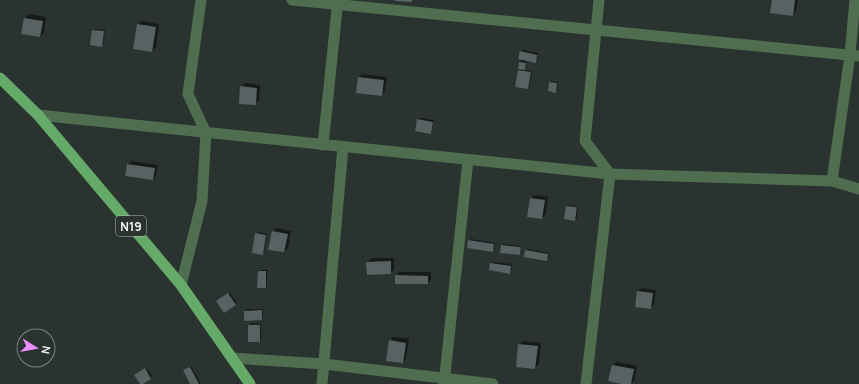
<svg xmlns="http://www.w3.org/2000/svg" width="859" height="384" viewBox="0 0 859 384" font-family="Manrope,sans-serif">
<rect width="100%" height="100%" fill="#2a3330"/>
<!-- shadow -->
<g fill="#0007">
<path d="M773 0H798L796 11 793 15Z"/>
<path d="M29 14 46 17 44 33 40 36 23 33 25 18Z"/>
<path d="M141 21 159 24 156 48 152 51 138 25Z"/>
<path d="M95 29 105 30 103 44 101 46 91 44 93 30Z"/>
<path d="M522 50 538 53 537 60 535 62 527 60 526 68 524 70 532 71 529 87 528 88 519 70 520 62 523 59 521 52Z"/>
<path d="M362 74 387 77 385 91 382 95 359 77Z"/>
<path d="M551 81 558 82 557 90 556 92 550 83Z"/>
<path d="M245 83 260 85 259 101 255 104 241 87Z"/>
<path d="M420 118 434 120 432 131 431 133 416 130 418 119Z"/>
<path d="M131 161 158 165 156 175 153 179 128 165Z"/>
<path d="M535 195 548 197 546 214 542 218 531 198Z"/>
<path d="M568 205 578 206 577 218 575 220 567 206Z"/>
<path d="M276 228 291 231 288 248 284 251 270 249 273 232Z"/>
<path d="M258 232 267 234 264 252 263 254 256 234Z"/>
<path d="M471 239 495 243 494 250 492 251 469 241Z"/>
<path d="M504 244 522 246 521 253 520 254 502 245Z"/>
<path d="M527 249 549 253 548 258 546 260 526 250Z"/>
<path d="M371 258H394V270L390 273 367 262Z"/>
<path d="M493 262 512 264 511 271 509 272 491 263Z"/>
<path d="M261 270H267V286L265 287 259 271Z"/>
<path d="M399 272H431V280L427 283 396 276Z"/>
<path d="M642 288 656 290 654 305 651 308 638 291Z"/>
<path d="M230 293 237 303 235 304 219 300Z"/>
<path d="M246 309H263V317L262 319 245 311Z"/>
<path d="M251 323 261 324V339L260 341H249V325Z"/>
<path d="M393 337 409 339 406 359 402 362 390 341Z"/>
<path d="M523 341 541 343 539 364 535 368 519 345Z"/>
<path d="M616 362 637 366 634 381 631 384H627L612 366Z"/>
<path d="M191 366 201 384H191L186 369Z"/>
<path d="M146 368 152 376 141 384 137 374Z"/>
</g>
<!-- building -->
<g fill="#586263">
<path d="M395 0H412V2L395 1Z"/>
<path d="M772 0H795L793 16 770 13Z"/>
<path d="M24 18 43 21 40 37 21 34Z"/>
<path d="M137 24 156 27 152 52 133 49Z"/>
<path d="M92 30 104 31 102 47 90 45Z"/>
<path d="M520 51 537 55 536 63 518 59Z"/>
<path d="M519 62 526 63 525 70 518 69Z"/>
<path d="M518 70 531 72 528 89 515 87Z"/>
<path d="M358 77 384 80 382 96 356 93Z"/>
<path d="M549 82 557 83 556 93 548 91Z"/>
<path d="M240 86 257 88 256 105 239 104Z"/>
<path d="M417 119 433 122 431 134 415 131Z"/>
<path d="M127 164 155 168 153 180 125 176Z"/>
<path d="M530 198 545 200 542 219 527 217Z"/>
<path d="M566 206 577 207 575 221 564 219Z"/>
<path d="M272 231 288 234 284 252 268 250Z"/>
<path d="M255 233 266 235 263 255 252 253Z"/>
<path d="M468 240 494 244 493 252 467 248Z"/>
<path d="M501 245 521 247 520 255 500 253Z"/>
<path d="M525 250 548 254 547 261 524 257Z"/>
<path d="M391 261V274L367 275 366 262Z"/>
<path d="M490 263 511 266 510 274 489 270Z"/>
<path d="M258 271H266V288H257Z"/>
<path d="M395 275 428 276V284H395Z"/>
<path d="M637 291 653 293 651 309 635 307Z"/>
<path d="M228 293 236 305 224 313 216 301Z"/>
<path d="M262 310V320L244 321V311Z"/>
<rect x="248" y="325" width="12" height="17"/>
<path d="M389 340 406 343 403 363 386 361Z"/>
<path d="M518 344 538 346 535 369 516 367Z"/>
<path d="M612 365 634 369 631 384H621L608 381Z"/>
<path d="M190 367 199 384H190L183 370Z"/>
<path d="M145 368 151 379 143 384H140L134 375Z"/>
</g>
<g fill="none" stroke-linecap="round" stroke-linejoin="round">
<!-- minor -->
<g stroke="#4e6e4f" stroke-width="11">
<path d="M292 0 859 56"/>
<path d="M38 115 610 174 832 181 859 189"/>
<path d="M323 145 338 0"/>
<path d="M832 181 850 55 855 0"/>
<path d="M181 285 202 201 206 133 188 94 201 0"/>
<path d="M232 358 324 364 493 384"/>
<path d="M322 384 343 147"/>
<path d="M444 384 468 160"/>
<path d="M586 384 610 174 585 141 599 0"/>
</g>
<!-- primary -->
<path stroke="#66aa69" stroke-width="11" d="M0 78 38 115 181 285 250 384"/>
</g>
<g text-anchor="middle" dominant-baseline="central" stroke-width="3" stroke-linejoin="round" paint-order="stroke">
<!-- shield labels -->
<rect fill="#2a3330" stroke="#b4bbb8" stroke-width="1" x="116" y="216" width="30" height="20" rx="3"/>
<g font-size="12" font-weight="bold" fill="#eff5f3">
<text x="131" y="226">N19</text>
</g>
</g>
<!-- north arrow -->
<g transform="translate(36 348) rotate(101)"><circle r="19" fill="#2a3330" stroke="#79817e"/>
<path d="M0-3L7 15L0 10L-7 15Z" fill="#ea8dfd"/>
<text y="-6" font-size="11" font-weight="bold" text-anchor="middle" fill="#eff5f3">N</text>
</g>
</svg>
